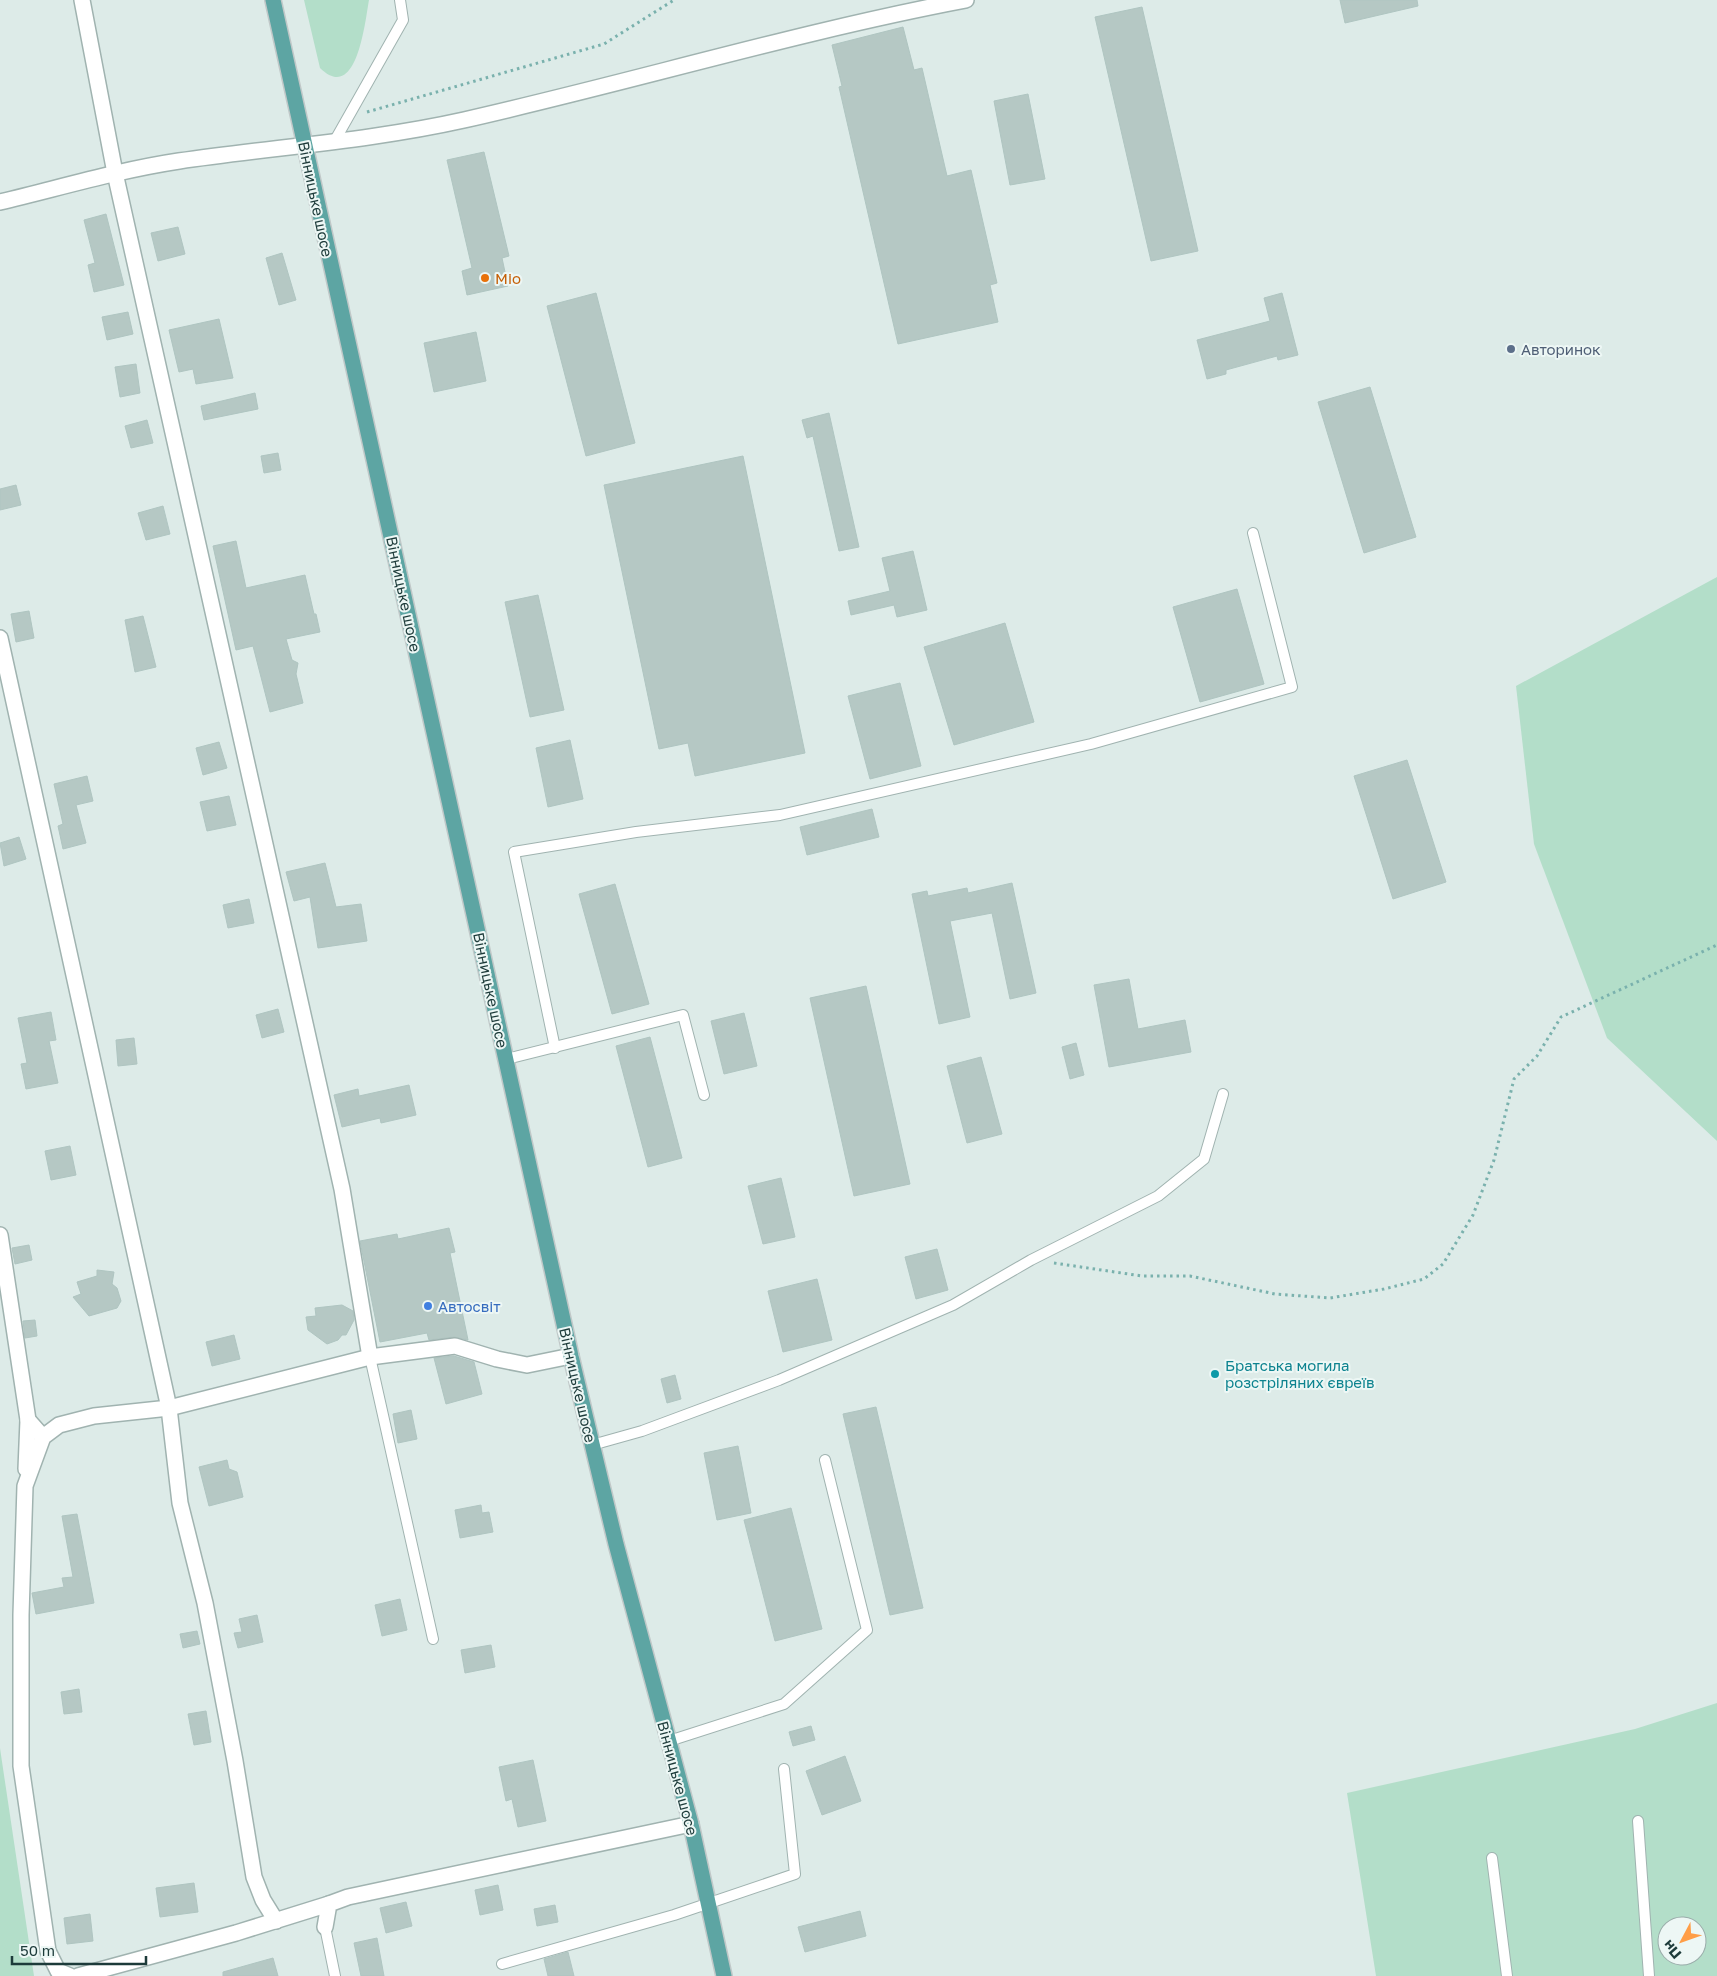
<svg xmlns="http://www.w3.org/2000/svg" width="1717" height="1976" viewBox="0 0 1717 1976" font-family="'Golos Text',sans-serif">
<rect width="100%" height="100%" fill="#ddebe8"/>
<!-- green -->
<g fill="#b3dec9" fill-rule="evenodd">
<path d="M304 0H369C365 22 357 104 320 68Z"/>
<path d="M1717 577V1141L1607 1038 1534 844 1516 686Z"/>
<path d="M1717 1703V1976H1376L1347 1793 1635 1729ZM1667 1926H1697V1956H1667Z"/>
<path d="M0 1748 1 1755 34 1976H0Z"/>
</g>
<!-- building -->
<g fill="#b5c8c4" stroke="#afc5c1">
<path d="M1340 0H1417L1418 6 1345 23Z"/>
<path d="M1142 7 1198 251 1151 261 1095 17Z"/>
<path d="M903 27 914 70 922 68 947 176 971 170 997 283 990 285 998 322 898 344 839 87 842 86 832 45Z"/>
<path d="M1028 94 1045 179 1010 185 994 101Z"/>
<path d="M484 152 509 256 502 258 508 286 467 295 462 271 472 268 447 160Z"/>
<path d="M106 214 124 285 94 292 88 265 95 263 84 220Z"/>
<path d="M178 227 185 254 158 261 151 233Z"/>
<path d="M282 253 296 300 279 305 266 258Z"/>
<path d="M596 293 635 443 586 456 547 306Z"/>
<path d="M1282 293 1298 355 1278 360 1277 356 1226 370V374L1207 379 1197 340 1270 321 1264 298Z"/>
<path d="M128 312 133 334 107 340 102 317Z"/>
<path d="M219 319 233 378 196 384 193 369 179 372 169 330Z"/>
<path d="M476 332 486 381 434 392 424 343Z"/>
<path d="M136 364 140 393 120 397 115 367Z"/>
<path d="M1370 387 1416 537 1364 553 1318 402Z"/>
<path d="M255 393 258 409 204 420 201 406Z"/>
<path d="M829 413 859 547 839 551 813 436 807 438 802 420Z"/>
<path d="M147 420 153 443 131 448 125 426Z"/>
<path d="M278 453 281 470 264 473 261 456Z"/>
<path d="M743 456 805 753 695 776 688 743 659 749 604 485Z"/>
<path d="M16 485 21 505 0 510V489Z"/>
<path d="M163 506 170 534 146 540 138 513Z"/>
<path d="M236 541 246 588 305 575 314 614H316L320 632 286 639 292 660 298 663 296 674 303 703 270 712 253 646 236 650 213 546Z"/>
<path d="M913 551 927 610 897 617 894 605 851 615 848 601 890 591 882 558Z"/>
<path d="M1237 589 1264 684 1200 702 1173 607Z"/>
<path d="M538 595 564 710 530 717 505 602Z"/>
<path d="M29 611 34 638 16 642 11 614Z"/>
<path d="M143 616 156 667 135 672 125 620Z"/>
<path d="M1005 623 1034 722 954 745 924 647Z"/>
<path d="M900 683 921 766 870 779 848 696Z"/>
<path d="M570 740 583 799 548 807 536 748Z"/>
<path d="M219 742 227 768 203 775 196 748Z"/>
<path d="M1407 760 1446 882 1393 899 1354 776Z"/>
<path d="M87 776 93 801 76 805 86 843 63 849 58 826 63 824 54 784Z"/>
<path d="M229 796 236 825 207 831 200 802Z"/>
<path d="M872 809 879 837 807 855 800 827Z"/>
<path d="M19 837 26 859 4 866 0 843Z"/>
<path d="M325 863 336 907 361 904 367 941 318 948 310 897 294 901 286 872Z"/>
<path d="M1012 883 1036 993 1010 999 992 913 950 921 970 1017 939 1024 912 894 927 891 928 896 967 888 968 893Z"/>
<path d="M615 884 649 1004 612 1014 579 894Z"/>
<path d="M249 899 254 923 228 928 223 905Z"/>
<path d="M1129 979 1138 1029 1185 1020 1191 1052 1109 1067 1094 985Z"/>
<path d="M866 986 910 1184 854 1196 810 998Z"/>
<path d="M278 1009 284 1032 262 1038 256 1015Z"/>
<path d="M51 1012 56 1040 49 1041 58 1083 26 1089 21 1064 27 1063 18 1018Z"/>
<path d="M744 1013 757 1066 724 1074 711 1021Z"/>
<path d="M650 1037 682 1158 648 1167 616 1046Z"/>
<path d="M134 1038 137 1064 118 1066 116 1040Z"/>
<path d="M1076 1043 1084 1075 1070 1079 1062 1047Z"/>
<path d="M981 1057 1002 1134 967 1143 947 1066Z"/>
<path d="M409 1085 416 1115 381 1123 380 1118 342 1127 334 1095 358 1089 359 1096Z"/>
<path d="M70 1146 76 1175 51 1180 45 1151Z"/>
<path d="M781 1178 795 1237 763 1244 748 1186Z"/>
<path d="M449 1228 455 1252 450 1253 468 1340 454 1337 429 1340 427 1333 380 1342 360 1241 397 1234 398 1239Z"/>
<path d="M29 1245 32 1260 15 1264 12 1248Z"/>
<path d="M937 1249 948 1290 916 1299 905 1257Z"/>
<path d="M97 1270 114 1272 112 1284 117 1288 121 1301 117 1308 89 1316 73 1297 81 1294 77 1282 97 1276Z"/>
<path d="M817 1279 832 1340 783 1352 768 1291Z"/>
<path d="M342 1305 353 1311 354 1320 346 1335H342L338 1340 327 1344 308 1330 306 1317 316 1316 315 1308Z"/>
<path d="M35 1320 37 1336 25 1338 23 1321Z"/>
<path d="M234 1335 240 1359 212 1366 206 1342Z"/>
<path d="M454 1356 474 1362 482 1394 446 1404 434 1358Z"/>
<path d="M675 1375 681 1399 667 1403 661 1379Z"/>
<path d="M876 1407 923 1608 890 1615 843 1414Z"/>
<path d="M411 1410 417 1439 398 1443 393 1414Z"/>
<path d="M738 1446 751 1513 717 1520 704 1453Z"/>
<path d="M227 1460 229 1469 237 1472 243 1497 209 1506 199 1467Z"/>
<path d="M481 1505 482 1513 489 1512 493 1532 460 1538 455 1510Z"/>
<path d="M791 1508 822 1629 775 1641 744 1520Z"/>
<path d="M77 1514 94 1603 36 1614 32 1593 64 1587 62 1578 73 1577 62 1516Z"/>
<path d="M400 1599 407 1630 382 1636 375 1605Z"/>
<path d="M257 1615 263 1642 238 1648 234 1633 242 1632 239 1619Z"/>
<path d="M197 1631 200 1644 183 1648 180 1634Z"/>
<path d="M491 1645 495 1667 465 1673 461 1650Z"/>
<path d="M79 1689 82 1712 64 1714 61 1692Z"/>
<path d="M206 1711 211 1742 194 1745 188 1714Z"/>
<path d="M811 1726 815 1740 793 1746 789 1732Z"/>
<path d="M845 1756 861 1801 822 1815 806 1771Z"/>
<path d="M533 1760 546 1821 518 1827 512 1799 506 1801 499 1767Z"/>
<path d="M194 1883 198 1912 160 1917 156 1888Z"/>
<path d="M498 1885 503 1910 480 1915 475 1890Z"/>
<path d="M406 1902 412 1926 386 1933 380 1908Z"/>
<path d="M555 1905 558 1922 537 1926 534 1909Z"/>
<path d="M860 1911 866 1936 805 1952 798 1927Z"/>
<path d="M90 1914 93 1941 67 1944 64 1918Z"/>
<path d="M377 1938 384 1976H361L354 1943Z"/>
<path d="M568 1952 574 1976H548L544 1959Z"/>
<path d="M273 1958 278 1976H223V1972Z"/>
</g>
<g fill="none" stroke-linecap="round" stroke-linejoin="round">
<defs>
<g id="service">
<path d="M334 142 403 20 400 0"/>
<path d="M555 1048 514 852 636 832 780 815 1091 744 1292 687 1253 533"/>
<path d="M507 1059 683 1015 704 1095"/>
<path d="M370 1357 433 1639"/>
<path d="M592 1445 642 1431 779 1380 953 1305 1031 1260 1158 1196 1204 1159 1223 1094"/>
<path d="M669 1741 784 1704 867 1630 825 1460"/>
<path d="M1638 1821 1649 1976"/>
<path d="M1492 1858 1507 1976"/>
<path d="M325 1927 335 1976"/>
<path d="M502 1964 674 1915 795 1874 784 1769"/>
</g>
<g id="minor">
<path d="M82 0 115 173 342 1189 370 1357"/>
<path d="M0 202C59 188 119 170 179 161 274 147 370 141 464 120 632 82 797 32 966 0"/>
<path d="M0 638 169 1408 180 1503 205 1603 235 1761 254 1877 263 1900 276 1921"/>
<path d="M0 1235 28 1420 43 1437"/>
<path d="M26 1469 28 1420"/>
<path d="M325 1927 329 1904 348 1897 691 1824"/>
<path d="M70 1976 58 1971 48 1951 21 1766V1615L25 1486 43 1437 59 1425 94 1416 169 1408 370 1357 455 1346 497 1359 527 1365 571 1356"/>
<path d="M78 1976 236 1933 329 1904"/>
</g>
<path id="primary" d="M273 0 571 1356 616 1544 691 1824 724 1976"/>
</defs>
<!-- service casing -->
<use href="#service" stroke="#a0b3b0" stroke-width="12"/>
<!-- minor casing -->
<use href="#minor" stroke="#a0b3b0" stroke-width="18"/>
<!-- primary casing -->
<use href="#primary" stroke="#c0c8c8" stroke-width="18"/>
<!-- path -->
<g stroke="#7ab1ad" stroke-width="3" stroke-dasharray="2.5 4" stroke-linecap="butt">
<path d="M367 112 604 44 674 0"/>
<path d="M1054 1263 1142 1276H1190L1275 1294 1330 1298 1384 1289 1424 1279 1443 1264 1473 1215 1494 1160 1514 1079 1537 1056 1561 1017 1717 945"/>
</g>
<!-- service -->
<use href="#service" stroke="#fff" stroke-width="10"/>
<!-- minor -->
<use href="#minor" stroke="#fff" stroke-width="15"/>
<!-- primary -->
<use href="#primary" stroke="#5da5a3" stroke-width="15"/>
</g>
<!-- markers -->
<circle fill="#e8710a" stroke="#edf7f5" stroke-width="2" cx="485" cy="278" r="5"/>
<circle fill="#5c6f8a" stroke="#edf7f5" stroke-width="2" cx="1511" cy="349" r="5"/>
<circle fill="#3f7fe0" stroke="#edf7f5" stroke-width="2" cx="428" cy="1306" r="5"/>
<circle fill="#0f9aa8" stroke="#edf7f5" stroke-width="2" cx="1215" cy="1374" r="5"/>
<g text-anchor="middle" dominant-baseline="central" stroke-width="4" stroke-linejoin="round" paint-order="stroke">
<!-- street labels -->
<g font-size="15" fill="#1d3b3a" stroke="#edf7f5">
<text transform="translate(316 199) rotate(78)">Вінницьке шосе</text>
<text transform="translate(404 594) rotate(78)">Вінницьке шосе</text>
<text transform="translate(491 990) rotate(78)">Вінницьке шосе</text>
<text transform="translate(578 1385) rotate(77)">Вінницьке шосе</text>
<text transform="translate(678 1778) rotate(75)">Вінницьке шосе</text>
</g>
<!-- food labels -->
<g font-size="15" fill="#c56008" stroke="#edf7f5" text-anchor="start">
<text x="495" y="278">Міо</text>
</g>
<!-- service labels -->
<g font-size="15" fill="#4e5e75" stroke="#edf7f5" text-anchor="start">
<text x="1521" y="349">Авторинок</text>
</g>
<!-- shop labels -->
<g font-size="15" fill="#366cbe" stroke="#edf7f5" text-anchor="start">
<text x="438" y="1306">Автосвіт</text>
</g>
<!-- culture labels -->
<g font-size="15" fill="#0d838f" stroke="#edf7f5" text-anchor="start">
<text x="1225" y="1365">Братська могила<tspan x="1225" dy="17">розстріляних євреїв</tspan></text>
</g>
</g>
<!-- north arrow -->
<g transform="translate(1682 1941) rotate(229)"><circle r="24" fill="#edf7f5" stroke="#9aacaa"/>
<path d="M0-4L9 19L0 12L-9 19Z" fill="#ff9e47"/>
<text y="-8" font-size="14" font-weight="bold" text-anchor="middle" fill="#1d3b3a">Пн</text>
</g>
<!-- scale -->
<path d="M12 1956v8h134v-8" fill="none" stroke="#1d3b3a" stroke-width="2.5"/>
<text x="20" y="1956" font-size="15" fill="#1d3b3a" stroke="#edf7f5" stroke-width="4" paint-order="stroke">50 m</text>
</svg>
